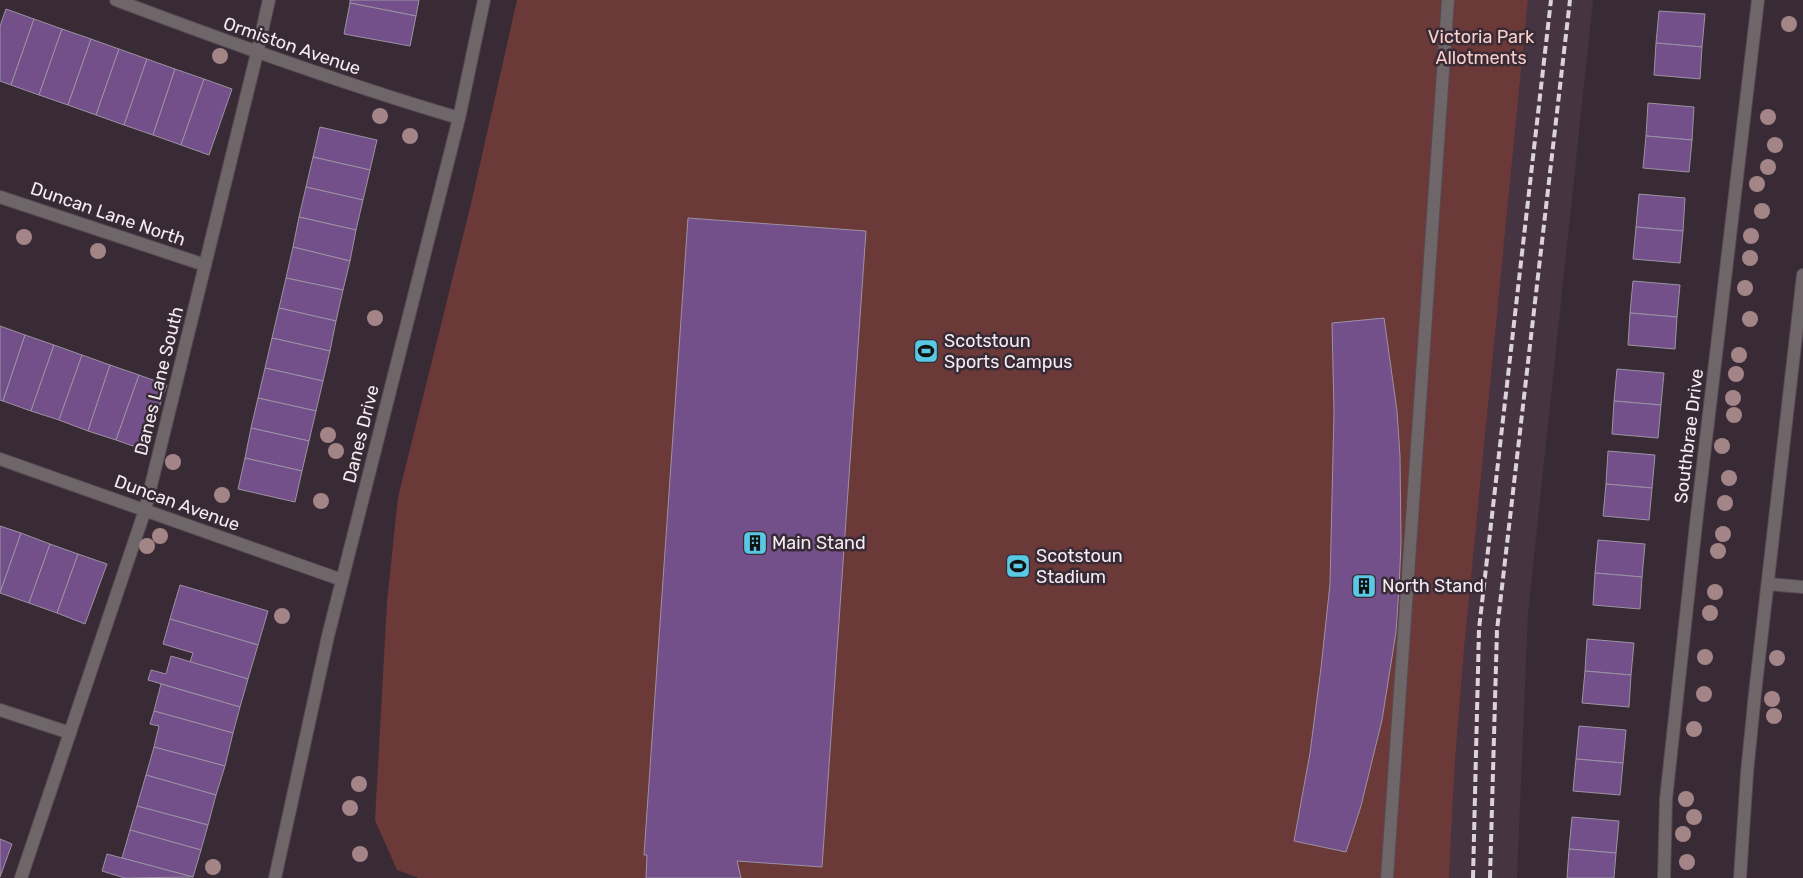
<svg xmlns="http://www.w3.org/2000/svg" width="1803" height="878" viewBox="0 0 1803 878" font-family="Rubik,sans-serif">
<rect width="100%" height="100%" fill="#382b35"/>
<!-- built -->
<path fill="#463443" d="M1528 0H1593L1528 613 1517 878H1449L1455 761 1464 650Z"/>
<!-- green -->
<path fill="#6c3939" d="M517 0H1528L1464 650 1455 761 1449 878H419L397 870 375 820 387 602 398 497 471 204Z"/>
<!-- building -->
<g fill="#73508a" stroke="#9c92a3">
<path d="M350 0H419L416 16 350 3Z"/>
<path d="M350 3 416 16 410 46 344 34Z"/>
<path d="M6 9 34 19 11 85 0 81V26Z"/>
<path d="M1659 11 1705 14 1702 47 1656 43Z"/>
<path d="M34 19 62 29 39 95 11 85Z"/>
<path d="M62 29 91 39 68 105 39 95Z"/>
<path d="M91 39 119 49 96 115 68 105Z"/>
<path d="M1656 43 1702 47 1700 79 1654 75Z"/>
<path d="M119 49 147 59 124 125 96 115Z"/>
<path d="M147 59 175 69 153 135 124 125Z"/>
<path d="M175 69 204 79 181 145 153 135Z"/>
<path d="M204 79 232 89 209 155 181 145Z"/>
<path d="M1648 103 1694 107 1692 140 1646 136Z"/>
<path d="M320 127 377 140 370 170 313 157Z"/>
<path d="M1646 136 1692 140 1689 172 1643 168Z"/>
<path d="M313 157 370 170 363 200 306 187Z"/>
<path d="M306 187 363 200 356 230 299 217Z"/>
<path d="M1639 194 1685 198 1683 231 1636 227Z"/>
<path d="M299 217 356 230 350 261 293 247Z"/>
<path d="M688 218 866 231 822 867 737 861 741 878H646L647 855H644Z"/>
<path d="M1636 227 1683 231 1680 263 1633 259Z"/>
<path d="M293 247 350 261 343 290 286 278Z"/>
<path d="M286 278 343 290 336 321 279 308Z"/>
<path d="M1633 281 1680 285 1677 317 1630 313Z"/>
<path d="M279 308 336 321 330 351 272 338Z"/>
<path d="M1630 313 1677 317 1675 349 1628 345Z"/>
<path d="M1384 318 1397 411 1400 456 1401 543 1399 588 1396 632 1382 720 1361 806 1346 852 1294 841 1310 753 1321 668 1330 584 1334 412 1332 323Z"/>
<path d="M0 326 25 335 3 401 0 400Z"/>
<path d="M25 335 54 345 31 411 3 401Z"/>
<path d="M272 338 330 351 323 381 265 368Z"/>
<path d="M54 345 82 355 59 420 31 411Z"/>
<path d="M82 355 110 365 88 431 59 420Z"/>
<path d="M110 365 139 375 116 440 88 431Z"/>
<path d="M265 368 323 381 316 411 258 398Z"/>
<path d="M1617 369 1664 373 1661 405 1614 401Z"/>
<path d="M139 375 167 385 144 450 116 440Z"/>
<path d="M258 398 316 411 309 441 251 428Z"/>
<path d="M1614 401 1661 405 1658 438 1612 434Z"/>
<path d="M251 428 309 441 302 471 245 458Z"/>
<path d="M1608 451 1655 455 1652 488 1606 484Z"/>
<path d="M245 458 302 471 295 502 238 489Z"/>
<path d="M1606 484 1652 488 1649 520 1603 516Z"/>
<path d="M0 526 21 533 0 593Z"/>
<path d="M21 533 50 544 29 603 0 593Z"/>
<path d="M1598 540 1645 544 1642 577 1595 573Z"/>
<path d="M50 544 78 554 57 613 29 603Z"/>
<path d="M78 554 107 564 85 624 57 613Z"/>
<path d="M1595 573 1642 577 1640 609 1593 605Z"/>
<path d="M180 585 268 611 258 645 170 619Z"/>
<path d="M170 619 258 645 248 679 190 662 193 653 163 644Z"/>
<path d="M1587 639 1634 643 1631 675 1585 671Z"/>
<path d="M171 656 248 679 240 707 148 680 151 670 166 674Z"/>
<path d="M1585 671 1631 675 1629 707 1582 703Z"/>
<path d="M161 684 240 707 233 733 154 711Z"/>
<path d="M154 711 233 733 225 766 154 747 159 726 150 724Z"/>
<path d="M1579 726 1626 730 1623 763 1576 759Z"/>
<path d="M154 747 225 766 216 795 146 775Z"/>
<path d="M1576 759 1623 763 1620 795 1573 791Z"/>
<path d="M146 775 216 795 208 825 137 806Z"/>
<path d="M137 806 208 825 201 850 130 830Z"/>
<path d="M1572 817 1619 821 1616 853 1569 849Z"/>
<path d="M130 830 201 850 193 877 122 858Z"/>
<path d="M0 839 12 844 0 877Z"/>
<path d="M1569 849 1616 853 1614 878H1567Z"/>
<path d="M107 854 122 858 193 877 125 878 102 871Z"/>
</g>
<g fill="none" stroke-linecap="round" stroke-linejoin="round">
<defs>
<g id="minor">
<path d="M116 0C230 43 343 84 459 118"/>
<path d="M0 197 205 265"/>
<path d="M0 459 342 580"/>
<path d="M1768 584 1803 587"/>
<path d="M0 710 70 733"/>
<path d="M21 878 145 510 257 53 269 0"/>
<path d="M275 878 328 636 459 118 484 0"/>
<path d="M1387 878 1448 0"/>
<path d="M1664 878 1666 799 1697 515 1758 0"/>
<path d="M1740 878 1747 773 1755 693 1803 275"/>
</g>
</defs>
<!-- minor casing -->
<use href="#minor" stroke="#564a53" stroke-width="14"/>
<!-- minor -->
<use href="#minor" stroke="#6f6669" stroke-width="12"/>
<!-- rail -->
<g stroke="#dbd3d9" stroke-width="4" stroke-dasharray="8 4" stroke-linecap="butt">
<path d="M1473 878 1479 629 1551 0"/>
<path d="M1490 878 1497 630 1570 0"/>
</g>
</g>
<!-- trees -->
<g fill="#a38588">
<circle cx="1789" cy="24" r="8"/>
<circle cx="220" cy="56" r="8"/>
<circle cx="380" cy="116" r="8"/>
<circle cx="1768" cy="117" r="8"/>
<circle cx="410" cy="136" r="8"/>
<circle cx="1775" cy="145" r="8"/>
<circle cx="1768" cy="167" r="8"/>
<circle cx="1757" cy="184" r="8"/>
<circle cx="1762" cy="211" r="8"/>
<circle cx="1751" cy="236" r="8"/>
<circle cx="24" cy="237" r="8"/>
<circle cx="98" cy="251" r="8"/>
<circle cx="1750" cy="258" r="8"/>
<circle cx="1745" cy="288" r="8"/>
<circle cx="375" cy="318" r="8"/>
<circle cx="1750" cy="319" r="8"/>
<circle cx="1739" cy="355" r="8"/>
<circle cx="1736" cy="374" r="8"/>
<circle cx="1733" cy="398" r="8"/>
<circle cx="1734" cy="415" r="8"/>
<circle cx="328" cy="435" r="8"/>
<circle cx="1722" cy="446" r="8"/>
<circle cx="336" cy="451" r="8"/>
<circle cx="173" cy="462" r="8"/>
<circle cx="1729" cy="478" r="8"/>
<circle cx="222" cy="495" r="8"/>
<circle cx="321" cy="501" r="8"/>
<circle cx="1725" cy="503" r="8"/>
<circle cx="1723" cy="534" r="8"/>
<circle cx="160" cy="536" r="8"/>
<circle cx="147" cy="546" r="8"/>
<circle cx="1718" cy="551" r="8"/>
<circle cx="1715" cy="592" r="8"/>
<circle cx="1710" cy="613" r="8"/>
<circle cx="282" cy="616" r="8"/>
<circle cx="1705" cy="657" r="8"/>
<circle cx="1777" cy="658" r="8"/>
<circle cx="1704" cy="694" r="8"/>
<circle cx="1772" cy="699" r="8"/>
<circle cx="1774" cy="716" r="8"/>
<circle cx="1694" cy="729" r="8"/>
<circle cx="359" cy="784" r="8"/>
<circle cx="1686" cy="799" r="8"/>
<circle cx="350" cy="808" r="8"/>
<circle cx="1694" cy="817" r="8"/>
<circle cx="1683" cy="834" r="8"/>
<circle cx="360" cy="854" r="8"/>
<circle cx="1687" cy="862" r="8"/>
<circle cx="213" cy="867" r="8"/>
</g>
<!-- icons -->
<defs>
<symbol id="stadium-square" viewBox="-11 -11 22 22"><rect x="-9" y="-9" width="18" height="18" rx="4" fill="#59c8e5" stroke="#382b35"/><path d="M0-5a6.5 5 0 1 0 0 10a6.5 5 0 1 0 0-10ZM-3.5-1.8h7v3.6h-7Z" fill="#111"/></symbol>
<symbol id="building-square" viewBox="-11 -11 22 22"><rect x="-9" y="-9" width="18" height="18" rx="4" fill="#59c8e5" stroke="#382b35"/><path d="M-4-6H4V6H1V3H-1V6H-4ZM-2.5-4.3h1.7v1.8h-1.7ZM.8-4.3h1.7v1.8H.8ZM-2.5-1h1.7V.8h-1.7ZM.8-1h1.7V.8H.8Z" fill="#111"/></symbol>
</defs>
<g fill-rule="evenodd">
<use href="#stadium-square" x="912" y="337" width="28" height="28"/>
<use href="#building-square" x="741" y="529" width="28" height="28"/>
<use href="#stadium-square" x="1004" y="552" width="28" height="28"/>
<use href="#building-square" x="1350" y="572" width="28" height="28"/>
</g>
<g text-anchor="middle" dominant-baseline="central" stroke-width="5" stroke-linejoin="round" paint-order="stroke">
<!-- park labels -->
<g font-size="18" fill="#fbcecc" stroke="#382b35">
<text x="1481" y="37">Victoria Park<tspan x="1481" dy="21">Allotments</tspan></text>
</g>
<!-- street labels -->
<g font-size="18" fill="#f4ecf2" stroke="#382b35">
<text transform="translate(292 46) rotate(19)">Ormiston Avenue</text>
<text transform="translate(108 214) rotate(19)">Duncan Lane North</text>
<text transform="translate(159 381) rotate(-76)">Danes Lane South</text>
<text transform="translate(361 434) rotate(-76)">Danes Drive</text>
<text transform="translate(1689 436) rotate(-83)">Southbrae Drive</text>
<text transform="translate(177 503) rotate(20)">Duncan Avenue</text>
</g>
<!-- poi labels -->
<g font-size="18" fill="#f4ecf2" stroke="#382b35" text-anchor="start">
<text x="944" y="341">Scotstoun<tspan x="944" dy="21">Sports Campus</tspan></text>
<text x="772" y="543">Main Stand</text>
<text x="1036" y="556">Scotstoun<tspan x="1036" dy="21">Stadium</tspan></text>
<text x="1382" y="586">North Stand</text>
</g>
</g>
</svg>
